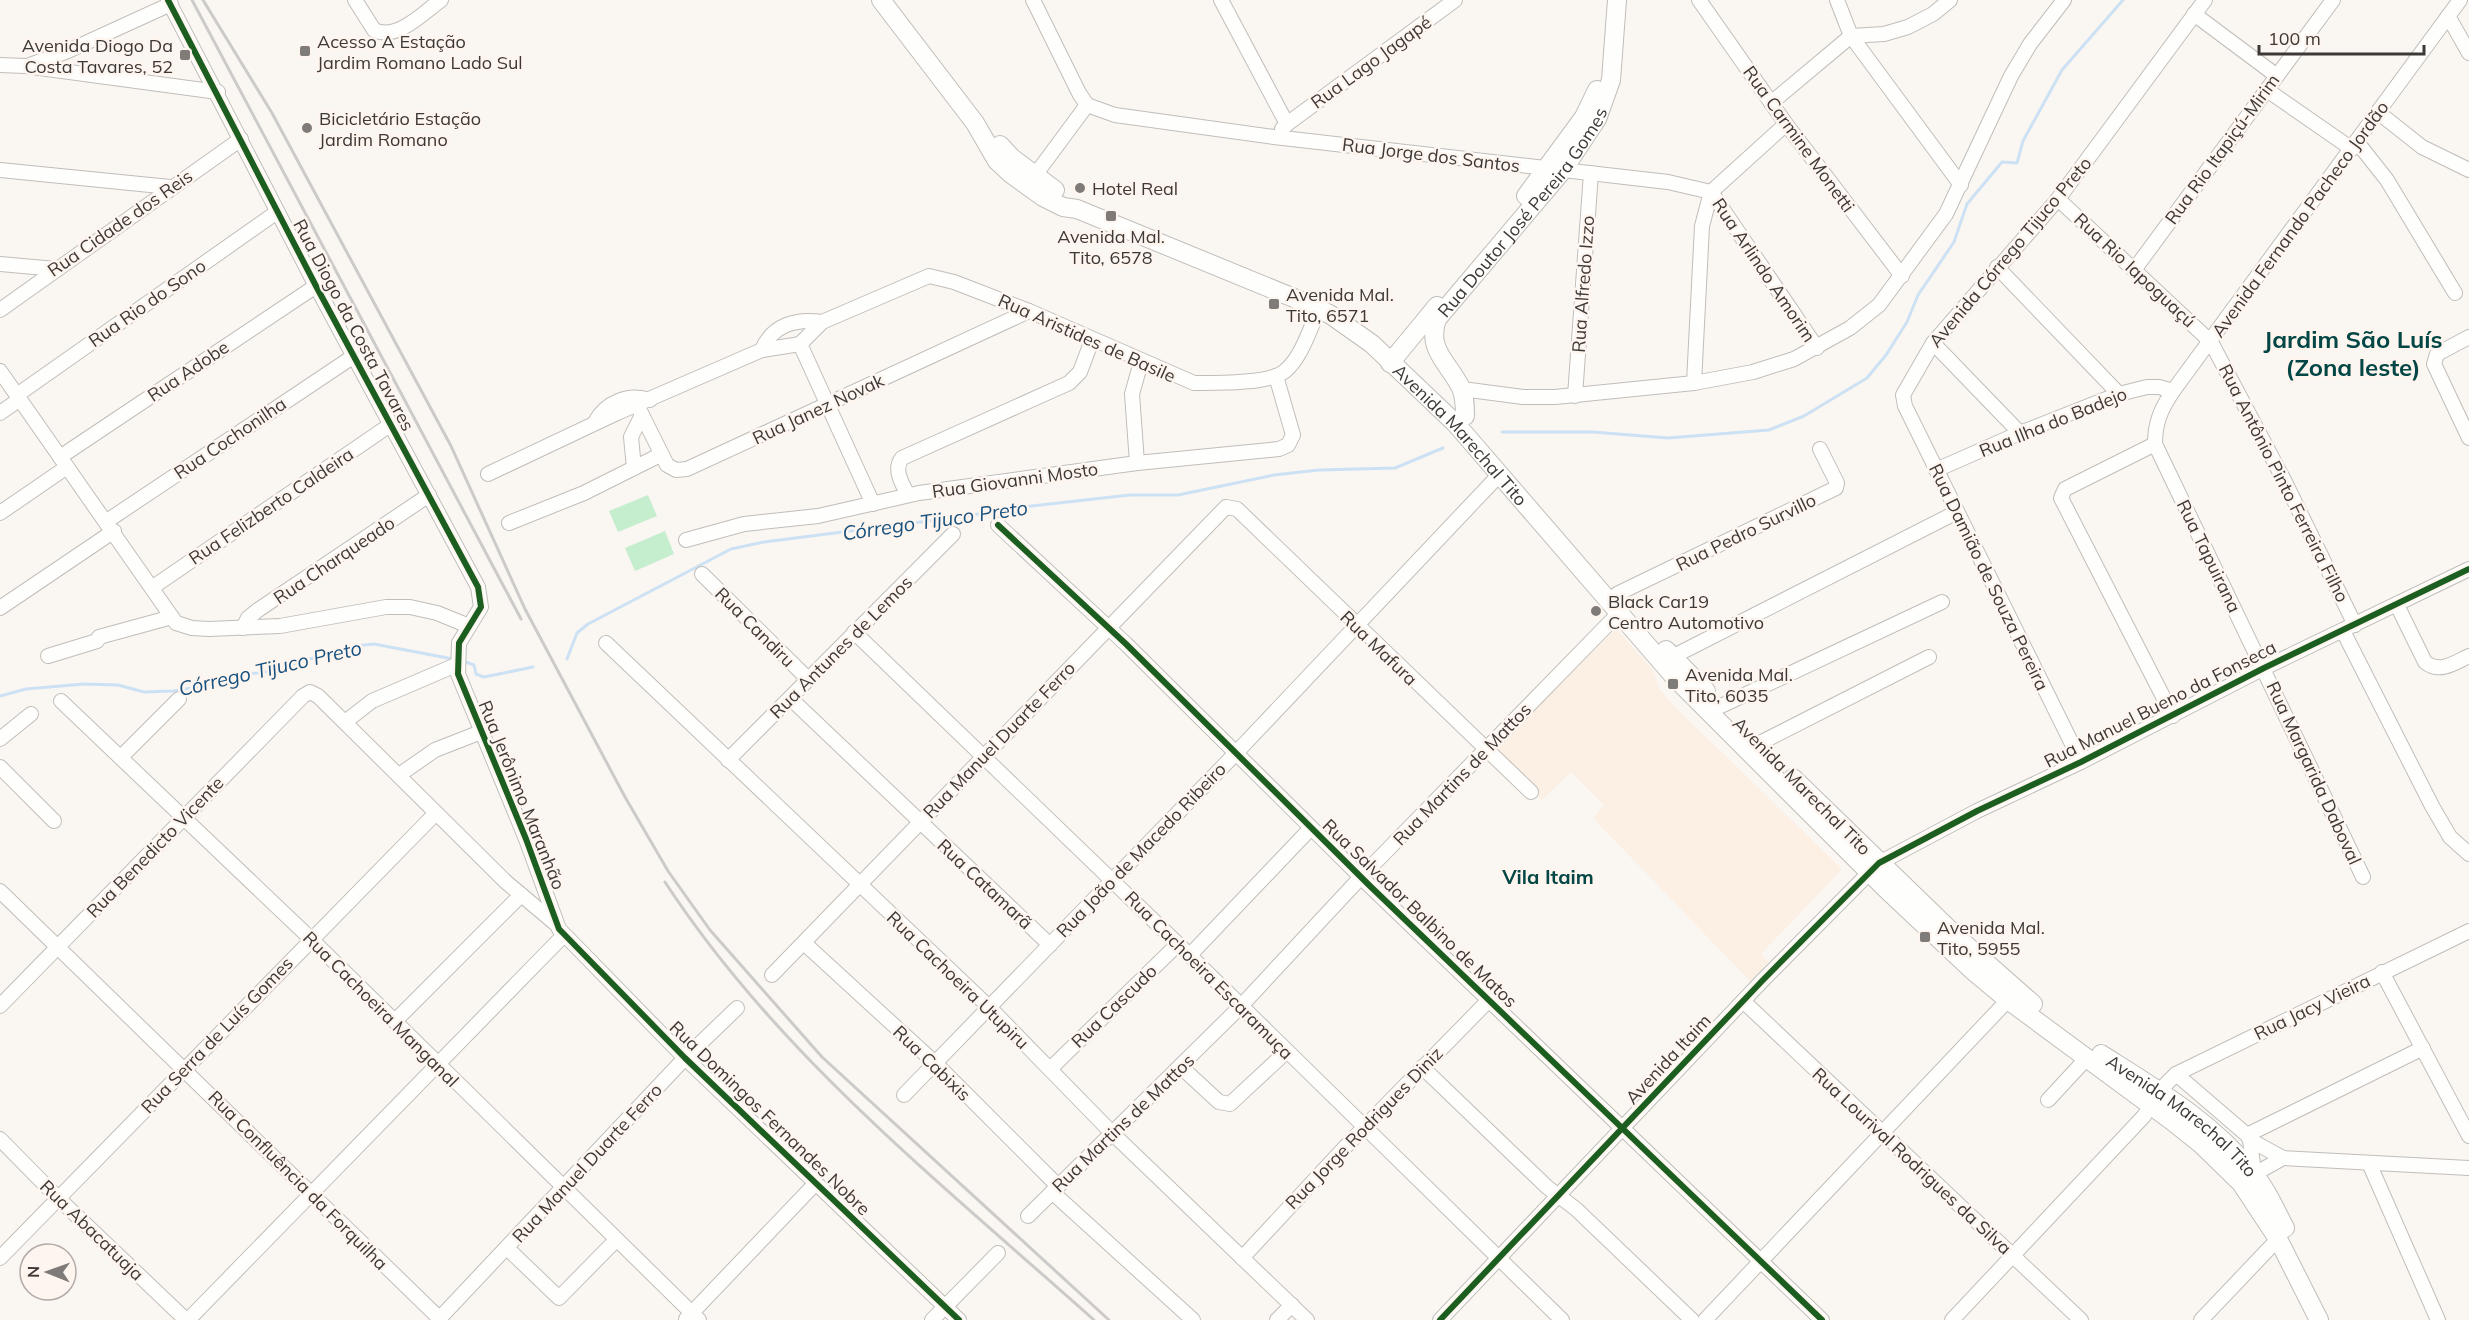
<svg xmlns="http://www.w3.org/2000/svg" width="2469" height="1320" viewBox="0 0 2469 1320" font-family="Mulish,sans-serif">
<rect width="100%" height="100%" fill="#faf6f2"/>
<!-- medical -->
<path fill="#fcefe4" d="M1616 629 1653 670 1659 689 1678 710 1842 869 1761 954 1768 962 1751 982 1593 818 1604 805 1571 772 1542 800 1493 752Z"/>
<!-- green -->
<g fill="#c5eece">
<path d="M648 495 657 516 618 532 609 511Z"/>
<path d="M665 531 674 554 635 571 625 548Z"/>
</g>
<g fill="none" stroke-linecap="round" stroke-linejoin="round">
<!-- stream -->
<g stroke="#cde1f4" stroke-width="3">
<path d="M1502 432H1593L1668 438 1769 430 1804 416 1867 378 1886 355 1907 322 1918 295 1954 242 1967 204 2002 162 2017 163 2023 141 2062 70 2123 0"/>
<path d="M567 659 577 633 588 624 731 549 764 542 968 516 1004 509 1130 495H1178L1274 475 1319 470 1395 468 1443 448"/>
<path d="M463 661 474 665 476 674 484 677 533 667"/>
<path d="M0 696 26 689 84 684 118 685 144 692 173 691 205 686 239 674 262 673 354 646 374 644 453 659"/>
</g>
<defs>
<g id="minor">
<path d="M168 0 316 286 478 587 481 607 459 643 458 674 526 839 559 929 685 1058 959 1320"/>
<path d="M355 0 374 30C397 41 423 13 441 0"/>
<path d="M1033 0 1079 93 1087 105 1115 115 1274 137 1668 182 1711 192 1786 124"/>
<path d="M1221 0 1287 124 1282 129"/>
<path d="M1699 0 1786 124 1902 276"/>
<path d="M1837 0 1851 36 1961 185"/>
<path d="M2194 14 2277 76"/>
<path d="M2448 16 2469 53"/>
<path d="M0 65 25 66 218 92"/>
<path d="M27 66 68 51 171 4"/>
<path d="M2267 90 2352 149"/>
<path d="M1771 103 1851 36 1884 34 1908 27 1933 14 1950 0"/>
<path d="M2379 113 2422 147 2469 170"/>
<path d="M1287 124 1455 0"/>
<path d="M2357 142 2387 180 2455 293"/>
<path d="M0 170 170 187"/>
<path d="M1030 182 1087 105"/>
<path d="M1711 192 1817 348"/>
<path d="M2058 199 2211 342 2286 484 2355 625"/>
<path d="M0 264 56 269"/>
<path d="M1997 267 2119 394"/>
<path d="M2134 270 2333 0"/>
<path d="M0 310 241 139"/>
<path d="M2469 337 2437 354 2434 364 2469 438"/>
<path d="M1933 343 2020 433"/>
<path d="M800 344 873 504"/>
<path d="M762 350C772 325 796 318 822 322"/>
<path d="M0 371 176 623 192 628 209 629 280 626 386 607H410L437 613 469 626"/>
<path d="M1694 383 1702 226 1711 192"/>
<path d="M1462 389 1523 397H1555L1694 383 1753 372 1794 359 1850 328 1879 305 1946 214 2011 76 2030 44 2064 0"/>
<path d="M17 395 277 212"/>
<path d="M1575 396 1591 173"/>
<path d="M637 405 667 465 676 470 687 469 1029 311"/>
<path d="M0 413 20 399"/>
<path d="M595 422C606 402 628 393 650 400"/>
<path d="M2155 444 2065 489 2061 498 2173 716"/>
<path d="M60 457 316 286"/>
<path d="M1137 463 1132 394 1141 362"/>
<path d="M634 468 631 437 642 415"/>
<path d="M1936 470 2020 433 2119 394 2147 387H2159L2173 391"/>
<path d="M488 474 617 413 762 350 800 344 822 322 929 276 954 282 1029 311 1194 383C1215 383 1270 384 1285 371 1302 357 1310 328 1319 309"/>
<path d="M908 495C902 484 893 469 902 458L1069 383 1080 372 1092 340"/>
<path d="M0 513 67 467"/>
<path d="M107 521 354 356"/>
<path d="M509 523 584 493 660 455"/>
<path d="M998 525 1126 644 1370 886 1822 1320"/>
<path d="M686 540 744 524 818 516 919 493 1137 463 1279 449 1288 445 1293 435 1276 376"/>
<path d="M702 574 808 679"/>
<path d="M153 587 390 425"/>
<path d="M1617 594 1836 488 1837 483 1820 449"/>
<path d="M2397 605 2425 662C2440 674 2454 663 2469 656"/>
<path d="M0 608 114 531"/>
<path d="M243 628 248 618 258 610 429 495"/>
<path d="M2343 631 2432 806 2450 837 2469 854"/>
<path d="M854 632 1178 944 1562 1320"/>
<path d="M606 643 989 1007 1112 1133 1307 1320"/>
<path d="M48 656 97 641 99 637 172 617"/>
<path d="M1672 657 1957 512"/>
<path d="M790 698 1050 945"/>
<path d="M61 701 311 939 699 1320"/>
<path d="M1721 706 1942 602"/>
<path d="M345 722 372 701 456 665"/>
<path d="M0 739 31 714"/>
<path d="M1758 744 1929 657"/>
<path d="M121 757 179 699"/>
<path d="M728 760 953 534"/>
<path d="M2081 762 1905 406 1903 395 1933 343 2058 199 2205 0"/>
<path d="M0 767 54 821"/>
<path d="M399 775 435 750 481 732"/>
<path d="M2363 877 2155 444C2155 422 2161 409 2173 391L2460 0"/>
<path d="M0 891 441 1320"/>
<path d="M804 943 935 1063 1058 1186"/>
<path d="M1190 955 1311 828"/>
<path d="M2382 972 2469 1136"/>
<path d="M772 975 1226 507 1237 509 1531 792"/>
<path d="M1743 1001 2081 1320"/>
<path d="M0 1006 303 696 310 692 318 696 506 882 556 924"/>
<path d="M395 1021 521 895"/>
<path d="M1181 1067 1219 1102 1230 1104 1286 1052"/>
<path d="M1422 1067 1547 1187 1576 1209 1692 1320"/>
<path d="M1050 1069 1178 944"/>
<path d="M2176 1074 2247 1135 2250 1140 2254 1173"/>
<path d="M904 1095 1235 754 1501 473"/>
<path d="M2048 1100 2087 1058"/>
<path d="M2247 1135 2423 1048"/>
<path d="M0 1139 58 1198 186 1320"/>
<path d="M2250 1140 2283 1158 2469 1168"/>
<path d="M2369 1163 2438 1320"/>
<path d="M2249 1177 2283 1158"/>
<path d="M1052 1192 1193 1320"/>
<path d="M1028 1216 1241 1006 1361 877 1618 614"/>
<path d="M507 1248 559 1298 616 1240"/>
<path d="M0 1258 436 813"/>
<path d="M1242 1258 1348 1144 1489 1000"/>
<path d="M686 1319 815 1184"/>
<path d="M188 1320 564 935"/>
<path d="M438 1320 685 1058 737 1008"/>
<path d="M932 1320 998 1253"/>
<path d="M1277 1320 1292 1305"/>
<path d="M1440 1320 1762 981 1879 863 1977 811 2081 762 2264 668 2469 569"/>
<path d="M1705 1320 2008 1000"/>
<path d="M1952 1320 2144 1116 2162 1088 2176 1074 2469 931"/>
<path d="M2201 1320 2278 1239"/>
</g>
<g id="major">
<path id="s1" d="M881 0 975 123 997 161 1011 174 1043 197 1063 207 1077 209 1311 305 1331 315 1372 344 1456 424 1677 680 1886 889 1972 970 2008 1000 2172 1121 2202 1145 2241 1183 2278 1239 2319 1320"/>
<path d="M1000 145 1012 158 1055 190"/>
<path d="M1526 196 1584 117 1597 90"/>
<path d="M1390 363 1437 306"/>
<path id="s2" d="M1465 416C1465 407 1465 397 1461 388 1449 363 1426 350 1437 319L1563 170 1597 119 1611 80 1617 0"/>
<path d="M1666 650 1706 691"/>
<path d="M1793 778 1957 937 2033 1004"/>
<path id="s3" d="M2101 1054C2156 1089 2211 1121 2252 1172 2266 1188 2275 1209 2285 1228"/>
</g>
</defs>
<!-- minor casing -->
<use href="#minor" stroke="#c1beba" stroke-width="16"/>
<!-- major casing -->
<use href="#major" stroke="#c1beba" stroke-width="20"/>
<!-- minor -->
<use href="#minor" stroke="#fefefd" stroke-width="14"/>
<!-- major -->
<use href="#major" stroke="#fefefd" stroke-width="18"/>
<!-- rail -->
<g stroke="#cccbca" stroke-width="3">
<path d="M192 0 521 619"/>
<path d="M203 0 272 113 451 446 525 609 625 797 668 871 710 930 822 1057 1109 1320"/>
<path d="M665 882C777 1054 943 1185 1094 1320"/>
</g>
<defs>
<g id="cycleway">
<path d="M168 0 316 286 478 587 481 607 459 643 458 674 526 839 559 929 685 1058 959 1320"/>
<path d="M998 525 1126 644 1370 886 1822 1320"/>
<path d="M1440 1320 1762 981 1879 863 1977 811 2081 762 2264 668 2469 569"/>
</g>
</defs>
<!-- cycleway casing -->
<use href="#cycleway" stroke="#fef5ef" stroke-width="10"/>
<!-- cycleway -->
<use href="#cycleway" stroke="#1b5e20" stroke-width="6"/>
</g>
<!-- markers -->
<g fill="#7f7b78" stroke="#fef5ef" stroke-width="2">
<rect x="299" y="45" width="12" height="12" rx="3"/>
<rect x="179" y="49" width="12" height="12" rx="3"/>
<circle cx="307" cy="128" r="6"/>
<circle cx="1080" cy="188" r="6"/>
<rect x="1105" y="210" width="12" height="12" rx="3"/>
<rect x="1268" y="298" width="12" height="12" rx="3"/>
<circle cx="1596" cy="611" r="6"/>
<rect x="1667" y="678" width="12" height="12" rx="3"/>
<rect x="1919" y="931" width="12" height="12" rx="3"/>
</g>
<g text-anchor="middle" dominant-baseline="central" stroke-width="5" stroke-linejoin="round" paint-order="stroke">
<!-- poi labels -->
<g font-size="18" fill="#3d3936" stroke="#fef5ef" text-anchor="start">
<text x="317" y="41">Acesso A Estação<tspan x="317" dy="21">Jardim Romano Lado Sul</tspan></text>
<text x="173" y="45" text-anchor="end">Avenida Diogo Da<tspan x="173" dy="21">Costa Tavares, 52</tspan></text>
<text x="319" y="118">Bicicletário Estação<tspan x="319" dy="21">Jardim Romano</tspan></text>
<text x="1092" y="188">Hotel Real</text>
<text x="1111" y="236" text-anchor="middle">Avenida Mal.<tspan x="1111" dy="21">Tito, 6578</tspan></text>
<text x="1286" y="294">Avenida Mal.<tspan x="1286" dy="21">Tito, 6571</tspan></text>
<text x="1608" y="601">Black Car19<tspan x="1608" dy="21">Centro Automotivo</tspan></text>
<text x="1685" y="674">Avenida Mal.<tspan x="1685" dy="21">Tito, 6035</tspan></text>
<text x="1937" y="927">Avenida Mal.<tspan x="1937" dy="21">Tito, 5955</tspan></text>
</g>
<!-- street labels -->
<g font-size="18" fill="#3d3936" stroke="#fef5ef">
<text transform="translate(1371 62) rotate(-36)">Rua Lago Jagapé</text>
<text transform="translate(1799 139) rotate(54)">Rua Carmine Monetti</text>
<text transform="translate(2222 149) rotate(-54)">Rua Rio Itapiçú-Mirim</text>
<text transform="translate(1431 155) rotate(7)">Rua Jorge dos Santos</text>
<text stroke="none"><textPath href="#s2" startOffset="242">Rua Doutor José Pereira Gomes</textPath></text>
<text transform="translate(2300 219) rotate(-54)">Avenida Fernando Pacheco Jordão</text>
<text transform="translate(120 223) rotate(-35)">Rua Cidade dos Reis</text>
<text transform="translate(2010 252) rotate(-50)">Avenida Córrego Tijuco Preto</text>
<text transform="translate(1764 270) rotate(56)">Rua Arlindo Amorim</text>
<text transform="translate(2135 270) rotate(43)">Rua Rio Iapoguaçú</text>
<text transform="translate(1583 284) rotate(-86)">Rua Alfredo Izzo</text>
<text transform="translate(147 303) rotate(-35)">Rua Rio do Sono</text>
<text transform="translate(354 325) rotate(62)">Rua Diogo da Costa Tavares</text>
<text transform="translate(1087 338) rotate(24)">Rua Aristides de Basile</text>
<text transform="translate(188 371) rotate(-34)">Rua Adobe</text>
<text transform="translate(818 409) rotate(-25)">Rua Janez Novak</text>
<text transform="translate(2053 422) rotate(-22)">Rua Ilha do Badejo</text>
<text stroke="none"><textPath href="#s1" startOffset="746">Avenida Marechal Tito</textPath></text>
<text transform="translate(230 438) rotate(-34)">Rua Cochonilha</text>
<text transform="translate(1015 480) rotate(-8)">Rua Giovanni Mosto</text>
<text transform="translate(2284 483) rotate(63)">Rua Antônio Pinto Ferreira Filho</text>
<text transform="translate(271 506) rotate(-34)">Rua Felizberto Caldeira</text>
<text transform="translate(1746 532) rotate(-26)">Rua Pedro Survillo</text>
<text transform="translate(2209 556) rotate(64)">Rua Tapuirana</text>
<text transform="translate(334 560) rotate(-34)">Rua Charqueado</text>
<text transform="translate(1989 577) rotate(64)">Rua Damião de Souza Pereira</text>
<text transform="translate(755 627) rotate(45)">Rua Candiru</text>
<text transform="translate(841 647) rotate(-45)">Rua Antunes de Lemos</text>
<text transform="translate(1379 648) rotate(44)">Rua Mafura</text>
<text transform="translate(2160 704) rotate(-27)">Rua Manuel Bueno da Fonseca</text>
<text transform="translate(999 740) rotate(-46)">Rua Manuel Duarte Ferro</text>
<text transform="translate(2314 773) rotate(65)">Rua Margarida Daboval</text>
<text transform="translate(1462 774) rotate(-46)">Rua Martins de Mattos</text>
<text transform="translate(1802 786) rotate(45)">Avenida Marechal Tito</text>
<text transform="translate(522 795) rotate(68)">Rua Jerônimo Maranhão</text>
<text transform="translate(155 847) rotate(-46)">Rua Benedicto Vicente</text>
<text transform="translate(1141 850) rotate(-46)">Rua João de Macedo Ribeiro</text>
<text transform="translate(985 884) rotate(43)">Rua Catamarã</text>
<text transform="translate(1420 913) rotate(44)">Rua Salvador Balbino de Matos</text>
<text transform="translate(1209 975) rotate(45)">Rua Cachoeira Escaramuça</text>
<text transform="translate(958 980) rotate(44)">Rua Cachoeira Utupiru</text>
<text transform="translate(1114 1006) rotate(-44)">Rua Cascudo</text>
<text transform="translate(2312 1007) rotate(-26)">Rua Jacy Vieira</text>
<text transform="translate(381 1009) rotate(45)">Rua Cachoeira Manganal</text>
<text transform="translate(217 1035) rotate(-46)">Rua Serra de Luís Gomes</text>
<text transform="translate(1668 1059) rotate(-47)">Avenida Itaim</text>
<text transform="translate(932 1063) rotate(44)">Rua Cabixis</text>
<text transform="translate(770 1118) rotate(44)">Rua Domingos Fernandes Nobre</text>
<text stroke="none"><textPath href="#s3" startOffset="102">Avenida Marechal Tito</textPath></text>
<text transform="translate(1123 1123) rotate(-44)">Rua Martins de Mattos</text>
<text transform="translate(1364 1128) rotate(-46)">Rua Jorge Rodrigues Diniz</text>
<text transform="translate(1912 1161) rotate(43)">Rua Lourival Rodrigues da Silva</text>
<text transform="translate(587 1163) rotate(-47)">Rua Manuel Duarte Ferro</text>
<text transform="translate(298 1180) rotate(45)">Rua Confluência da Forquilha</text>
<text transform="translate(92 1230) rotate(44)">Rua Abacatuaja</text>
</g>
<!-- water labels -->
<g font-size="20" font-style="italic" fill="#17517f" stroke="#fef5ef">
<text transform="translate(935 520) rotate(-8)">Córrego Tijuco Preto</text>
<text transform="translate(270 668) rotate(-13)">Córrego Tijuco Preto</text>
</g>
<!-- neighbourhood labels -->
<g font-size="20" font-weight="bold" fill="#024646" stroke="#fef5ef">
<text x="1548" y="876">Vila Itaim</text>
</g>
<!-- district labels -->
<g font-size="24" font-weight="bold" fill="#024646" stroke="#fef5ef">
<text x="2353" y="339">Jardim São Luís<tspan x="2353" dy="28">(Zona leste)</tspan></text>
</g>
</g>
<!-- north arrow -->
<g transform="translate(48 1272) rotate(271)"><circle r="28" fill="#fef5ef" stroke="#b1aaa5" stroke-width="1.5"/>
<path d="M0-4.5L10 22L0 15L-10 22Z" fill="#7f7b78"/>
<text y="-9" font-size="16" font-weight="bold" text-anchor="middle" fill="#3d3936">N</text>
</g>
<!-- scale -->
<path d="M2259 45v9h165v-9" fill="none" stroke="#3d3936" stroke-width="3"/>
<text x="2268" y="45" font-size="18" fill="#3d3936" stroke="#fef5ef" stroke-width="4.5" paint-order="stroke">100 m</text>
</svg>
